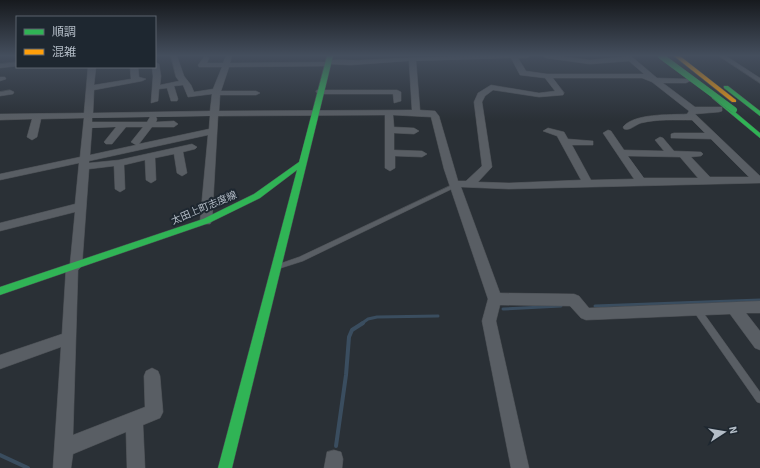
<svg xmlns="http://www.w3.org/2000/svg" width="760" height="468" viewBox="0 0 760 468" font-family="'Source Sans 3','Noto Sans JP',sans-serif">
<rect width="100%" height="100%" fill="#2a3036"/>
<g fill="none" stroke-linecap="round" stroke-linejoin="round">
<!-- stream-far1 -->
<g stroke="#3a4d5f" stroke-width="3">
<path d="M595 306 760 300"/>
<path d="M503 309 561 306"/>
<path d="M361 324 368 319 377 317 438 316"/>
</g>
<!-- stream -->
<g stroke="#3a4d5f" stroke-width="4">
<path d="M336 446 346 375 349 337 352 330 363 323"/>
<path d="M0 455 28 468"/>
</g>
<defs>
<g id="lane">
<path d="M456 183 458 184 459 185 458 186 303 261 278 269H276L275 267 276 265 299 257Z"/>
<path d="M697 307 700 308 760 392V403L757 402 694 312 693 310 694 308Z"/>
</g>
<g id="street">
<path d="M171 56H177L184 76 191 85 194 92 213 89 222 67H199L198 65 204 57 206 56 209 58 207 63H223L226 56H232L230 63 326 62C331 58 353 61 362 60 418 57 474 56 530 56L527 58H518L526 71 547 74H644L629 61 590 64 546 58 543 56H559L590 60 631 56 657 78 689 79 690 81 686 83H663L695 107H722V111L719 112 695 114 760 176V183L509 189 461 187 500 293 574 294 579 296 589 308 760 301V313H746L760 331V350L755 348 730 314 586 320 581 318 570 306 500 305 496 321 529 468H511L482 321 488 299 444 169 431 117 393 115 394 127 414 128 419 131 414 134 394 133V150L422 151 427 154 422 157 395 156V168L390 171 385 168V115L218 116 212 221 210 224H202L200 221 208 135 89 161V163L119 160 192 144 197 147 195 149 183 152 187 173 182 176 177 173 174 154 155 158 156 180 151 183 146 180 145 160 124 165 125 189 120 192 115 189 114 166 89 169 82 266 78 270 73 435 145 407 144 376 146 371 152 368 158 371 160 376 163 412 160 418 143 425 145 468H127L126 432 73 454 71 468H53L61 347 0 369V355L62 334 66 268 70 264 75 212 0 231V223L75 204 79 163 0 180V174L80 157 84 118 41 119 37 137 32 140 27 137 32 119 0 120V114L84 113 88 67H96L94 85 131 79 130 67H138L139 77 146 79 142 81 94 90 93 113 210 111 212 94 188 97 183 85 174 86 178 99 177 101H171L167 88 159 89 158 101 151 103 153 76 152 67H155V62L159 64 161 76 160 85 179 81 176 77ZM511 58 520 75 545 78 555 91 539 93 491 85 478 93 474 102 482 166 466 181H458L439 116 435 111 420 110 416 61ZM409 61 412 110 219 111 220 95H256L260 93 256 91H221L229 67 328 66 331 64 350 65ZM553 78H642L652 82 689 111 687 114C670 115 634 113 623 127L624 129C630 131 635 125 641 123 657 119 675 120 692 120L705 133H674L671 134V138L711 139 749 177H710L691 157 701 156 703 154 701 152 674 151 663 138 660 137 655 140 664 151 624 150 611 131 608 130 603 133 634 179 591 180 572 145H593V141L568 139 564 132 548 128 543 131 557 136 581 180 509 183 478 182 492 167 482 102 485 96 493 90 539 97 563 95 564 93ZM210 116 209 129 139 144 152 127H174L178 124 174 121 156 122 157 119 156 117ZM150 117 147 122H92V118ZM116 127 104 142 106 144H112L126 127H143L131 142 136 145 90 155 92 128ZM628 156 680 157 698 178H644Z"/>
<path d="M719 56H726L760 78V83Z"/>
<path d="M17 62V66L0 68V64Z"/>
<path d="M0 77H5L6 79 0 81Z"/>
<path d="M10 90 14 92 13 94 0 96V92Z"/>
<path d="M317 90H397L401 92V101L394 103 393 94H320L316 92Z"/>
<path d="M334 450 341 452 343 459 342 468H324L327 452Z"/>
</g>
<g id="fast">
<path d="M327 56H333L232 468H218L297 170 260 198 209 223 0 295V287L203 219 254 194 299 162Z"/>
<path d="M724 86H728L760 111V116L724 88Z"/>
<path d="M712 96H716L760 133V138L712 98Z"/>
</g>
<path id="slow" d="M674 56H680L736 100V102H732Z"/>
</defs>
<!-- lane casing -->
<use href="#lane" stroke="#484c51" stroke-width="1"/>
<!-- street casing -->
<use href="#street" stroke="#484c51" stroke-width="1"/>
<!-- fast casing -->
<use href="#fast" stroke="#484c51" stroke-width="1"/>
<!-- slow casing -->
<use href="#slow" stroke="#484c51" stroke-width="1"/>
<!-- lane -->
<use href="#lane" fill="#595e64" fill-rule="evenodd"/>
<!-- street -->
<use href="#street" fill="#595e64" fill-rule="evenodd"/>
<!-- fast -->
<use href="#fast" fill="#30b455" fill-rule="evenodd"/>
<!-- slow -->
<use href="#slow" fill="#ff9f0a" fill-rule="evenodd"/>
<defs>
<path id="fast-bridge" d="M661 56 734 110"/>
</defs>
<!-- fast-bridge casing -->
<use href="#fast-bridge" stroke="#474c51" stroke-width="6" stroke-linecap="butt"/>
<!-- fast-bridge -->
<use href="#fast-bridge" stroke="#30b455" stroke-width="6"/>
</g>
<!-- sky -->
<linearGradient id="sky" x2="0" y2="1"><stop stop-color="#171a1e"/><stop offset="0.46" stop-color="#444e5d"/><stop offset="1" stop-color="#444e5d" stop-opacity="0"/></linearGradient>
<rect width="760" height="121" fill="url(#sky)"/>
<g text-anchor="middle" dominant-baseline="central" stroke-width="4" stroke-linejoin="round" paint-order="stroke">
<!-- street labels -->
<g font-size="10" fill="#b4bdc7" stroke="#1e2730">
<text transform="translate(204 208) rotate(-23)">太田上町志度線</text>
</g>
</g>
<!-- legend -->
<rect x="16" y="16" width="140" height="52" fill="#1e2730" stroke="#5a636c"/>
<rect x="24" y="29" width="20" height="6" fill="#30b455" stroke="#5a636c"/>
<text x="52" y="36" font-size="12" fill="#b4bdc7">順調</text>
<rect x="24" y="49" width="20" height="6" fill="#ff9f0a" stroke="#5a636c"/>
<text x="52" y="56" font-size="12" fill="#b4bdc7">混雑</text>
<!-- north arrow -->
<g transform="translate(724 432) rotate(78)" stroke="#1e2730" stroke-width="3" paint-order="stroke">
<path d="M0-3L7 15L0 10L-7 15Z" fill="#b4bdc7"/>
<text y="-6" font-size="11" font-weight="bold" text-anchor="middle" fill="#b4bdc7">N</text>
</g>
</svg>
